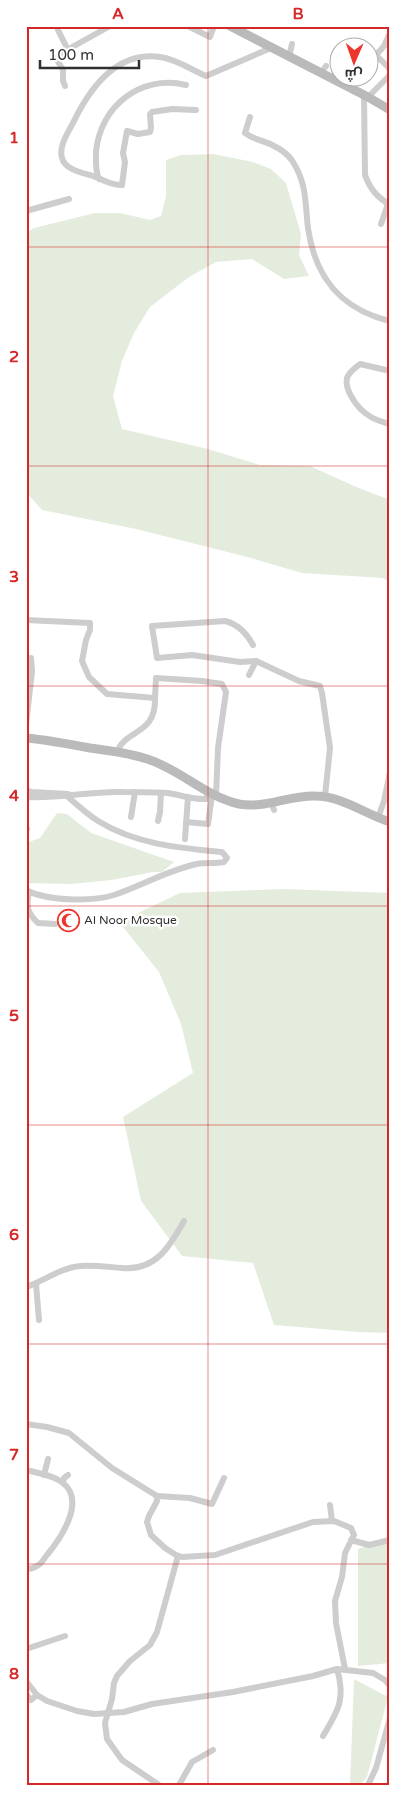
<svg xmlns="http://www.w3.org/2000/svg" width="416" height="1811" viewBox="0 0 416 1811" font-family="'Varela Round',Cairo,sans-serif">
<rect width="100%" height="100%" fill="#fff"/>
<!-- green -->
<g fill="#e4eddd">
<path d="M213 154 253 162 271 169 286 183 301 234 299 255 309 276 284 279 252 259 216 262 189 277 150 307 134 333 122 361 113 396 122 429 208 449 260 465 310 466 354 486 390 500V582L383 578 302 573 251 558 136 529 42 510 26 492V233L34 228 95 213H120L150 220 161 216 166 196V160L181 155Z"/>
<path d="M57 813 67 814 91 833 174 862 162 872H153L112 880 71 884 26 883V843L40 838Z"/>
<path d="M283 889 390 893V1333L358 1332 274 1325 253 1263 182 1256 141 1201 123 1117 193 1073 181 1024 159 972 119 922 180 893Z"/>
<path d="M390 1536V1663L358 1666V1549Z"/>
<path d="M354 1679 388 1697 367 1777 360 1785H350Z"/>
</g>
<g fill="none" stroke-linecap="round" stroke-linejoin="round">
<!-- street -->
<g stroke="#cdcdcd" stroke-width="6">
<path d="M188 26 210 37 214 26"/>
<path d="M58 30 68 50"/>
<path d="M389 35 384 46 376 55 390 69"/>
<path d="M289 57 292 44"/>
<path d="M323 74V70L326 66"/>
<path d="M65 86 63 81V70L56 58 74 46 110 26"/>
<path d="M364 95 365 175C370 189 377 197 390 205"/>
<path d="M368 97 390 75"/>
<path d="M196 110 172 109 152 112 150 114 151 128 150 132 138 134 127 131 123 153 125 162 122 185C109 185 105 180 93 176 83 173 65 170 62 158 58 145 70 130 75 119 92 85 118 51 160 57 176 59 192 70 206 76L271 48"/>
<path d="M250 117 245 133C251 138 255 138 262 141 273 144 287 152 293 162 307 184 305 203 308 228 315 277 340 309 390 321"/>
<path d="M99 179C95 171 96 160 96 152 100 106 141 74 186 85"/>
<path d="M26 211 69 199"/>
<path d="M381 224 388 204"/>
<path d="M390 371 360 364C355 368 349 372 347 378 344 390 358 409 368 415 374 420 382 422 390 424"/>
<path d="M26 620 90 623V630L86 640 82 661 89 677 107 694 155 698C156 735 128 728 117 751"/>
<path d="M253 645C247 634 238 624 225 621L152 626 157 658 192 655 240 662 256 661"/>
<path d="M249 675 256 661 299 681 320 686 322 693 330 748 325 796"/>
<path d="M155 698 156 678 202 681 222 684 226 692 218 748 216 796"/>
<path d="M26 724 32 671 31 658"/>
<path d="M26 790 32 792 68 794"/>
<path d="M26 797C59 799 90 791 122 792 137 792 153 792 168 793 181 795 193 800 206 799L208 793"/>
<path d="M271 802 274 810"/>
<path d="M131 817 135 792"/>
<path d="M378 818 384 801 390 772"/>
<path d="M158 821 160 812 161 793"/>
<path d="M186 822 208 824 212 795"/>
<path d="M26 829H27"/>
<path d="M185 839 188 797"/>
<path d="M26 890C47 901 91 902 114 895 141 886 168 870 197 864 206 862 215 864 224 862L227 858 222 852C179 848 135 844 98 821 87 814 77 805 67 796"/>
<path d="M29 892C26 906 27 913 38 923L55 924"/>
<path d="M36 1284 39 1320"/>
<path d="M26 1287C44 1281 60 1268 80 1266 94 1265 108 1267 122 1268 156 1271 170 1246 184 1221"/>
<path d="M26 1424 47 1427 69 1433 112 1468 157 1496V1501L149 1516 147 1522 151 1535 165 1548 176 1555 182 1557 215 1555 313 1522 334 1521 351 1528 354 1535 345 1553 342 1577 335 1601 336 1623 345 1669"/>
<path d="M26 1470C37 1473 54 1475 63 1483 86 1501 61 1538 47 1555 44 1558 42 1564 37 1566 34 1568 30 1569 26 1569"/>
<path d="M44 1475 48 1459"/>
<path d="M63 1483 64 1478 68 1475"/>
<path d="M157 1496 190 1498 212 1504 224 1478"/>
<path d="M330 1505 332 1521"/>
<path d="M351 1540 369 1545 390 1540"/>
<path d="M26 1649 65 1636"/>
<path d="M26 1681 37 1695 47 1701 77 1711 94 1714 124 1712 152 1704 233 1692 313 1676 337 1669 373 1673 385 1680 390 1686"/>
<path d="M26 1694 31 1700 37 1695"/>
<path d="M323 1736C338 1711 346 1699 337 1669"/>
<path d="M159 1785 122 1760 107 1739 105 1723 112 1699 114 1683 117 1676 130 1661 150 1645 157 1632 178 1556"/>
<path d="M179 1785 192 1762 213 1750"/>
<path d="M368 1785 376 1768 390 1718"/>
</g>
<!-- secondary -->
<g stroke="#bababa" stroke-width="9">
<path d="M230 26 368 97 390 110"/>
<path d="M26 738C48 740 69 744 90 748 111 751 131 753 150 760 182 771 205 796 239 804 264 809 289 795 315 796 342 796 365 814 390 822"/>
</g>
</g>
<!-- grid -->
<path fill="none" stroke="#d62828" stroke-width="1" stroke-opacity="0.55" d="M208 26V1785M26 247H390M26 466H390M26 686H390M26 906H390M26 1125H390M26 1344H390M26 1564H390"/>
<!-- icons -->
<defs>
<symbol id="mosque-ring" viewBox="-11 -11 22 22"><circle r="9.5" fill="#fff" stroke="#ed352c" stroke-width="1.5"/><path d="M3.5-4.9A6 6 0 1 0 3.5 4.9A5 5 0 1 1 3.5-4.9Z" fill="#ed352c"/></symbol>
</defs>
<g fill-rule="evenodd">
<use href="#mosque-ring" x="56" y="908" width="25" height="25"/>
</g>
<g text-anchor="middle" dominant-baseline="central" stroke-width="5" stroke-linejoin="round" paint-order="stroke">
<!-- poi labels -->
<g font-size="12" fill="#303030" stroke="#fff" text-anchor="start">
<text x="84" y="920">Al Noor Mosque</text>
</g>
</g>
<!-- border -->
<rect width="416" height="1811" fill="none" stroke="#ffffff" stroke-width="55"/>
<!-- north arrow -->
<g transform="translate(354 62) rotate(182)"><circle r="24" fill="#ffffff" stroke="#acacac"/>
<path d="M0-4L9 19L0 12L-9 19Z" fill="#ed352c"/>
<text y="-8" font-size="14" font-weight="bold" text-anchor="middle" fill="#303030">ش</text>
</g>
<!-- scale -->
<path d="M40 60v8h99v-8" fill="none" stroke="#303030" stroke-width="2.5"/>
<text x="48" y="60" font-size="15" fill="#303030" stroke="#ffffff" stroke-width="4" paint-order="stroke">100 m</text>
<rect x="28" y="28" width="360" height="1756" fill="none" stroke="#d62828" stroke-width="2"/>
<g font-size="16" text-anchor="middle" font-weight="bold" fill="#d62828">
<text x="118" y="19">A</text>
<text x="298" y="19">B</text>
<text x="14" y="143">1</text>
<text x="14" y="362">2</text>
<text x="14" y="582">3</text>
<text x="14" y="801">4</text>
<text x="14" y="1021">5</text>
<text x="14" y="1240">6</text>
<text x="14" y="1460">7</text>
<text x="14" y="1679">8</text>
</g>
</svg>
